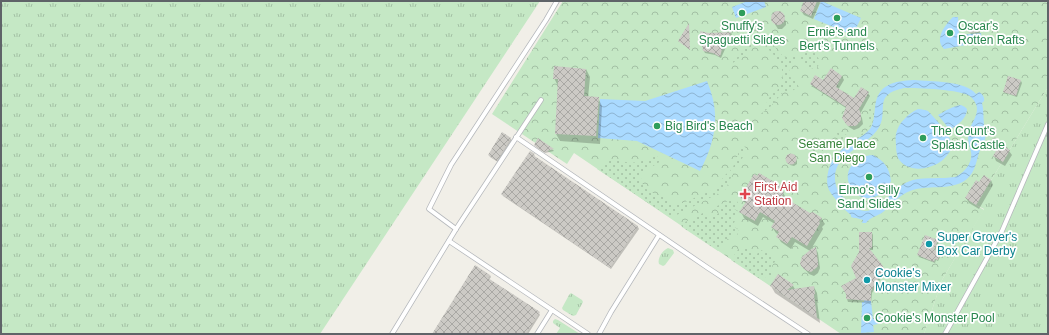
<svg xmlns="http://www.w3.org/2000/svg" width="1049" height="335" viewBox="0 0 1049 335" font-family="Arial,sans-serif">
<defs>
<pattern id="grass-tufts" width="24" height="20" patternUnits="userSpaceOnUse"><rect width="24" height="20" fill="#c5e8c5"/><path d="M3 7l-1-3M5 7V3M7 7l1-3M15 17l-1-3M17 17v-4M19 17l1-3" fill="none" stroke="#a3c0a4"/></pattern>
<pattern id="park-crowns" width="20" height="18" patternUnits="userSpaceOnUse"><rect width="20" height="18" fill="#c5e8c5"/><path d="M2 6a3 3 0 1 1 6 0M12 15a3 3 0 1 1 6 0" fill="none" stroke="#a3c0a4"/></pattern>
<pattern id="garden-dots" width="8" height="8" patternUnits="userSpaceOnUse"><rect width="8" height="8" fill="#c5e8c5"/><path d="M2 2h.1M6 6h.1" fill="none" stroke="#a3c0a4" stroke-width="1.8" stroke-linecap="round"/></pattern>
<pattern id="water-waves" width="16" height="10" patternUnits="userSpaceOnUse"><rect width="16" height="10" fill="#aadaff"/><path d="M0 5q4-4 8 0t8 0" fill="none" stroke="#8eb4d2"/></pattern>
<pattern id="building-cross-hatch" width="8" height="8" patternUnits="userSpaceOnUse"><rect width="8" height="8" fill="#cccac5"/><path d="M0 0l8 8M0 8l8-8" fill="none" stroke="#a9a8a4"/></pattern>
</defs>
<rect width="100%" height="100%" fill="#f1efe8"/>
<!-- grass -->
<g fill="url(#grass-tufts)">
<path d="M1 1H540L320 334H1Z"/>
<path d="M1048 87V334H924L942 280 984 209 976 205Z"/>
<path d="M668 248 673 250 674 253 665 265 663 266 659 264C657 258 663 250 668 248Z"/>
<path d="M571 293 582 300 583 302 576 315 573 316 563 310 562 308 569 295Z"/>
<path d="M555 319 558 320 580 334H556L560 328 553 323V321Z"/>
</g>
<!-- park -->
<path fill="url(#park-crowns)" d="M563 1H1048V87L976 205 984 210 942 280 924 334H841L574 153 567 164 492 114Z"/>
<!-- garden -->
<g fill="url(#garden-dots)">
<path d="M764 39C774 41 778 55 786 57 790 57 795 56 799 56L807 46 809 47C813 52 818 55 820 62L817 68 808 69 800 60 788 64 791 79H794L798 84 797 88 790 92 784 91 770 107 738 131 735 133V130C751 119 767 111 772 90L777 91C790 69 778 59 763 44L760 43C750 48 742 56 733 63L729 62C738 51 749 40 764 39Z"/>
<path d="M869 107H875C874 112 874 118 872 123 868 135 855 139 847 147L837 134V132L839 131C843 133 847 136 851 136 862 137 870 130 872 119H868Z"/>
<path d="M820 137 825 138 820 143C822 148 824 152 829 154L834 153V156L831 159 825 155 821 149 816 155C809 150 814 141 820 137Z"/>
<path d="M740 145C743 145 746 147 747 150L729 181 728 184 725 190 671 218 597 169C600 166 603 162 607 160 612 158 617 160 622 161 634 165 646 161 655 154L659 158 661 161 641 174C640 190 652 193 664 196L667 201 671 202 675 205 685 202 715 189 725 175 730 171 733 167 738 155 739 147Z"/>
<path d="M732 199 738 202 734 209 739 212 733 225V226L739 230 737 232 738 236C725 238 725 240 718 251L682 227 681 224 703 213 705 214 709 219 719 213 715 207Z"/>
<path d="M739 248H749L750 252 757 254 761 250 776 258V260L772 266 773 274 771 278 766 276 763 281 731 260Z"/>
</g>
<!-- water -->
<g fill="url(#water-waves)" fill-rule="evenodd">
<path d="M748 1H764L766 7 736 18 732 7Z"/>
<path d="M821 1 861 18 853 35 814 19Z"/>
<path d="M953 17H958L959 34 961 35 981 33 982 42 944 49C934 39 945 25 953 17Z"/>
<path d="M914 80C931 82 965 80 976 94L979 92C982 93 985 98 984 101L982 103C984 110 983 117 984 124 985 130 987 134 985 139 984 143 982 147 980 150 977 158 976 167 972 173 959 194 929 183 910 191 899 195 892 205 883 212 878 216 870 217 866 223H862L863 220 856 218H854L851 217V215C843 209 834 198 829 190 824 179 830 160 838 153 846 146 864 136 870 129 874 123 874 115 875 108 877 84 894 81 914 80ZM904 88C916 88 962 89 971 97 986 112 968 123 968 137 968 142 970 148 971 152 973 163 964 173 955 177 942 179 926 177 913 180 886 187 875 232 845 199 839 193 835 187 835 178 834 154 867 146 878 129 890 111 871 95 904 88Z"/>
<path d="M707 81C710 89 713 97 714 105 718 127 711 151 700 171L637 141 598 138 600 99 645 101Z"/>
<path d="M961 105 965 107 967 109C967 119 957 125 950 130L938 115C945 111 953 106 961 105Z"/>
<path d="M918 109C922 109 925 110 928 111 932 115 948 133 950 139 951 142 952 145 952 148 949 153 945 159 940 162 928 170 907 173 898 158 897 155 896 150 896 146 896 142 895 138 896 134 898 123 909 113 918 109Z"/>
<path d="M873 155C885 162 889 167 891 181 884 197 864 206 852 189 840 172 855 156 873 155Z"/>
<path d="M864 290H870V301H871L873 319H875L876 316 880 317 878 324 873 325 874 332 861 333 862 302H864Z"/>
</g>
<!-- shadow -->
<g fill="#0003">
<path d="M805 1H819L820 3 813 19 804 15 801 11Z"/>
<path d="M778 13 781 14 786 22V25L782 29H778L773 21V16Z"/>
<path d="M978 23 980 33 971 35 968 25Z"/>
<path d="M731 33 732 34 721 58 715 55 705 53 704 51 708 34Z"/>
<path d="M586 69 590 77 588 98H598L602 106 600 144 560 141 556 134 558 86 554 78Z"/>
<path d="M842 76 844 80 838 90 854 100 868 93 870 96 860 114 862 118 863 124 859 128 854 130 849 127 845 122 846 108 813 87 811 84Z"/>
<path d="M1021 81 1022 83 1017 97 1005 93 1004 91Z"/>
<path d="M502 134 511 139 512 141 498 162 490 157 489 155Z"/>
<path d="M539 140 553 150 554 151 545 153 536 147 535 145Z"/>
<path d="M1009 151 1012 155 1005 166 996 161 994 156Z"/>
<path d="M530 152 534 155 535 156H533L638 227 639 229 611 269 503 196 502 194Z"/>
<path d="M790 155 795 156 797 161V164L794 166 790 165 787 160 788 156Z"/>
<path d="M991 180 993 185 979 209 969 203 966 198 980 184Z"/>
<path d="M780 187 786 198V200L810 214 821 218 825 224 822 227 823 229 810 251 795 242 791 249 781 242 778 237 779 235 776 233 772 227 775 224 763 217 758 226 744 218 741 212 746 204 741 198Z"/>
<path d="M872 233 873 235V250H870L882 265 884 268V273L872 293 871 303 848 302 847 299V294L858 278Z"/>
<path d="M937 240 939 242 935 251 940 253 941 255 938 261 936 260 935 263 919 257 918 255Z"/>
<path d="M816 249 818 253 820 268 818 273 814 276 809 274 802 266Z"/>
<path d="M490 275 491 277 489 280 539 313 540 315 528 334H433Z"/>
<path d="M771 286H793L795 289 814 287 817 293 818 301H817L820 323 775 293Z"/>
</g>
<!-- building -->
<g fill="url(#building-cross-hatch)">
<path d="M804 1H817L811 16 800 11Z"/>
<circle cx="778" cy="18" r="7"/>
<path d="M978 22 979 32 969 33 967 24Z"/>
<path d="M689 23 690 50 678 41Z"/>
<path d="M700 31 708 33 731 32 722 49 720 57 713 53 703 51Z"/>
<path d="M554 66 586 69 584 96 599 97 596 136 555 134 558 79H553Z"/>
<path d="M831 68 842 76 836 87 854 98 861 87 869 92 859 109 861 114V120L857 125 855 126H848L846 124 842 118 846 107 810 84 815 75 823 80Z"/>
<path d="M1008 76 1021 80 1016 96 1003 92Z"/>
<path d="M502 132 511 138 497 161 488 155Z"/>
<path d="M538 138 554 149 544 152 534 145Z"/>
<path d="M1000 144 1010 150 1003 162 993 156Z"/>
<path d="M530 151 535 154 533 155 638 226 610 268 501 194Z"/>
<circle cx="791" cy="159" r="5.5"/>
<path d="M759 173 781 186 779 189 784 192 782 196 810 213 813 212 822 218 819 222 820 223 807 246 792 237 787 244 776 237 779 232 771 227 775 221 760 212 755 221 739 212 746 202 740 198 754 174 757 176Z"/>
<path d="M984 175 991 180 976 205 965 198 976 180 979 182Z"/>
<path d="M859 232H872V248H869L883 266V270L871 291V301L846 299V294L841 286 856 278 851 266 852 264 859 252Z"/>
<path d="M925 235 938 240 934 250 940 252 938 260 935 259 934 262 917 255Z"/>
<path d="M816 247 818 263V266L816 268 811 272 805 270 801 266 800 263 802 257 810 250Z"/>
<path d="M475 265 490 275 488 278 540 312 526 334H432Z"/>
<path d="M778 274 794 285 787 290 814 286 815 294 814 295 817 318 770 286Z"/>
</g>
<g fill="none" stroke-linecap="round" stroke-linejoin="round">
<defs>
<g id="service">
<path d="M516 137 708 268 808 334"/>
<path d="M456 229 429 209 451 165 546 20 557 1"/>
<path d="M449 241 588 334"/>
<path d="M392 334 456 229 541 100"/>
<path d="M537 334 552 310"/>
<path d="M599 334 611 312 659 235"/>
<path d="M945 334 1002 231 1048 124"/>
</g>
</defs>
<!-- service casing -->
<use href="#service" stroke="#b5b8bc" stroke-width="5.5"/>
<!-- service -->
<use href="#service" stroke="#fff" stroke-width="4"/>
</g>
<!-- markers -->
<g fill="#2e9e5b" stroke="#fff" stroke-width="1.5">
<circle cx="742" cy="13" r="4"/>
<circle cx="837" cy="18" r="4"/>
<circle cx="950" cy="33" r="4"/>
<circle cx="657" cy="126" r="4"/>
<circle cx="923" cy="138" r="4"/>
<circle cx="869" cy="177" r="4"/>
<circle cx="867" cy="318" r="4"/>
</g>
<path fill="#e0444e" stroke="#fff" stroke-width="1.5" d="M743 188h4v4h4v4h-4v4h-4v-4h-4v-4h4z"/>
<g fill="#0f9aa8" stroke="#fff" stroke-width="1.5">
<circle cx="929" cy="244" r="4"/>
<circle cx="867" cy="280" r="4"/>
</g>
<g text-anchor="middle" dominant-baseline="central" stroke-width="3.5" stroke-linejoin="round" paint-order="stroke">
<!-- leisure labels -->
<g font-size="12" fill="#27864d" stroke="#fff" text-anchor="start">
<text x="742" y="26" text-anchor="middle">Snuffy's<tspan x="742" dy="14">Spaguetti Slides</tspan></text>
<text x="958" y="26">Oscar's<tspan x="958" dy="14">Rotten Rafts</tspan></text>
<text x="837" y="32" text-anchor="middle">Ernie's and<tspan x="837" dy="14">Bert's Tunnels</tspan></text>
<text x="665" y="126">Big Bird's Beach</text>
<text x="931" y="131">The Count's<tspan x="931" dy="14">Splash Castle</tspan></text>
<text x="869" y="190" text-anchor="middle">Elmo's Silly<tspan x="869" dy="14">Sand Slides</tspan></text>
<text x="875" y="318">Cookie's Monster Pool</text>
</g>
<!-- park labels -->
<g font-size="12" fill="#348238" stroke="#fff">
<text x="837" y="144">Sesame Place<tspan x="837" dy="14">San Diego</tspan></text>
</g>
<!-- health labels -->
<g font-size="12" fill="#be3a42" stroke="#fff" text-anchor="start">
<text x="754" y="187">First Aid<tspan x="754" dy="14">Station</tspan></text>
</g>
<!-- culture labels -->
<g font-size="12" fill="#0d838f" stroke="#fff" text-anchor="start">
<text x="937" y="237">Super Grover's<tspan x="937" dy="14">Box Car Derby</tspan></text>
<text x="875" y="273">Cookie's<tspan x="875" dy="14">Monster Mixer</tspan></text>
</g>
</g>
<!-- border -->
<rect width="1049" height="335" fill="none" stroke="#5f6368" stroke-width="4"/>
</svg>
